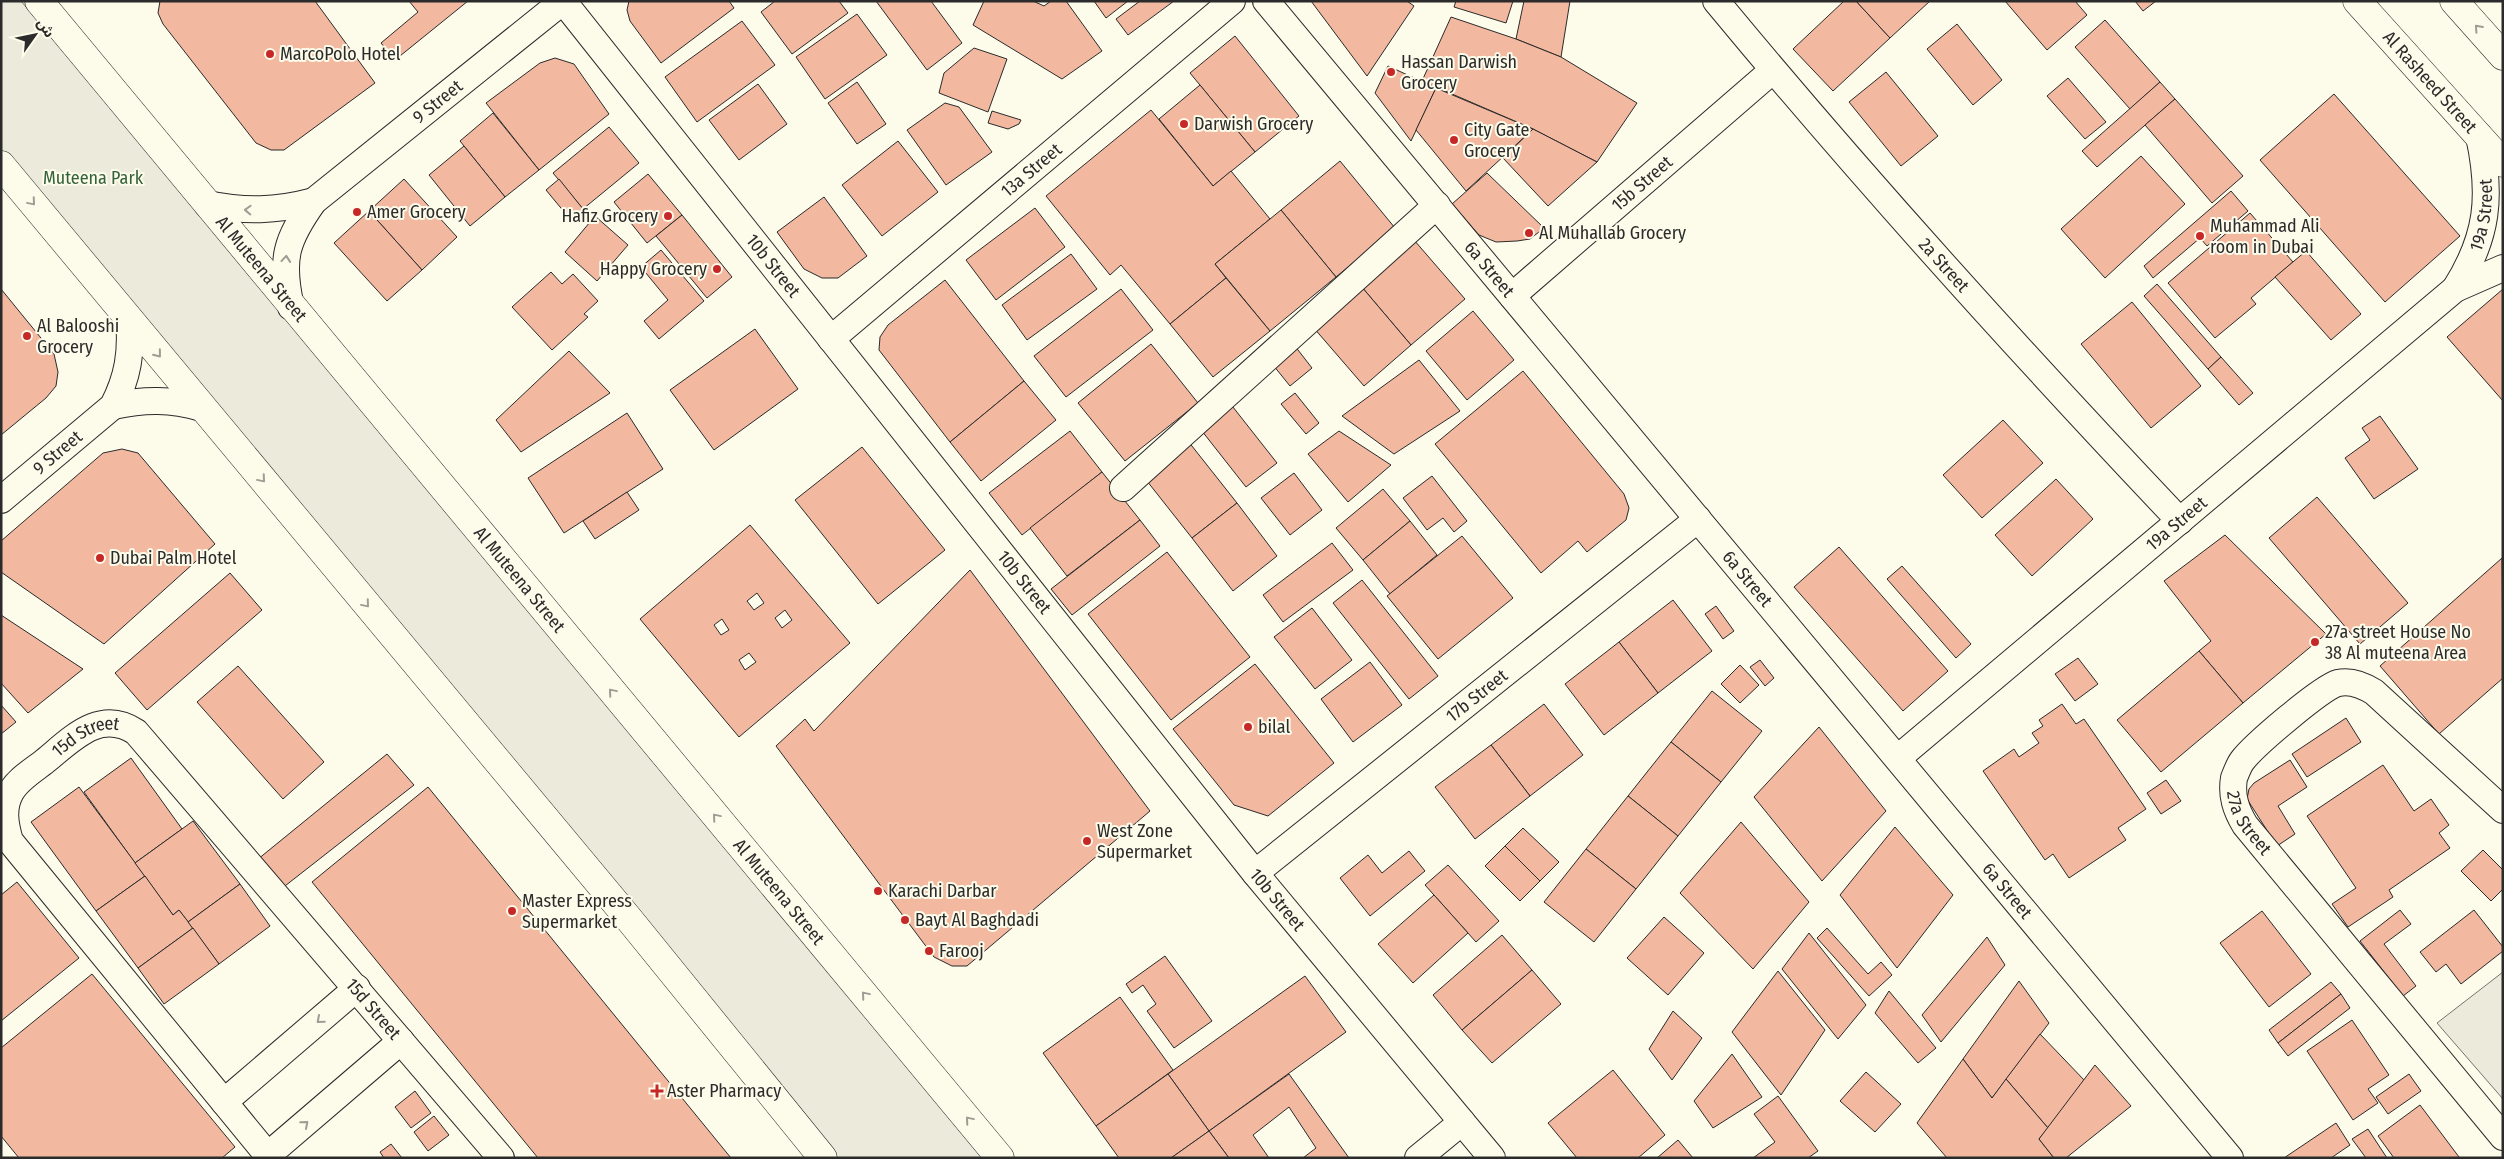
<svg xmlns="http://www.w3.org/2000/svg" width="2504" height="1159" viewBox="0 0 2504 1159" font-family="'Fira Sans Condensed','Noto Sans Arabic',sans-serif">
<rect width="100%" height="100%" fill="#fdfbea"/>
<!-- green -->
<g fill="#ecebdb" stroke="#74746e">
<path d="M1 1H21L987 1158H835L1 160Z"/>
<path d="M2503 972V1099L2437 1023Z"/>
</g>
<!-- building -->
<g fill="#f2b8a0" stroke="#2b2b2b" fill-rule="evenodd">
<path d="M160 1H315L375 83 284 150H271L256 143 163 24 158 13Z"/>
<path d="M409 1H468L395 60 381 43 418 12Z"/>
<path d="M629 1H729L734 8 661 63 630 21 627 10Z"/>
<path d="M775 1H839L848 13 792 54 761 12Z"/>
<path d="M876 1H931L962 43 927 70Z"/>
<path d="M984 1H1033L1044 6 1051 1H1066L1102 51 1062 79 973 25Z"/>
<path d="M1094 1H1128L1106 18Z"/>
<path d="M1140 1H1174L1128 35 1116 19Z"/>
<path d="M1311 1H1407L1414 6 1367 76Z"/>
<path d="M1456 1H1513L1506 23 1454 7Z"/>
<path d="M1524 1H1570L1561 57 1516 39Z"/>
<path d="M1844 1H1856L1890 38 1833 91 1793 49Z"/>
<path d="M1856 1H1930L1890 38Z"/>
<path d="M2005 1H2075L2087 15 2047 50Z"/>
<path d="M2135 1H2156L2143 11Z"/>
<path d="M857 14 887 55 825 99 796 57Z"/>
<path d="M1451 17 1516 39 1561 57 1637 103 1597 162 1533 129 1422 81Z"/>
<path d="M2105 20 2160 82 2130 109 2075 47Z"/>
<path d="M742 21 775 65 697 122 665 77Z"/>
<path d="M1957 24 2002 80 1973 105 1927 49Z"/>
<path d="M1235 36 1299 116 1255 152 1190 73Z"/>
<path d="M974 48 1007 59 988 112 939 93 944 73Z"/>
<path d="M555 58 574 64 609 114 539 170 486 103 540 63Z"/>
<path d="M1388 66 1436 88 1411 141 1375 93Z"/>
<path d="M1886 72 1938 136 1901 166 1849 102Z"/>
<path d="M2068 78 2106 122 2085 139 2047 96Z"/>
<path d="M857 82 886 124 857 144 828 103Z"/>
<path d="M2160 82 2175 99 2097 167 2082 151Z"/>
<path d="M758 84 787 124 739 160 709 120Z"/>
<path d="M1200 85 1255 152 1213 186 1159 119Z"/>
<path d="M1436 88 1533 129 1466 191 1416 130Z"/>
<path d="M2334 94 2460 236 2385 302 2260 160Z"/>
<path d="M2175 99 2243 176 2212 203 2145 125Z"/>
<path d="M945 103 959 107 992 152 946 185 907 130Z"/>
<path d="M1151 110 1213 186 1231 171 1270 219 1215 264 1226 278 1170 324 1121 265 1110 275 1046 196Z"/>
<path d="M992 111 1021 120 1019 124 1008 129 988 123Z"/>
<path d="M493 113 539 170 505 197 460 141Z"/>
<path d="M609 127 639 163 583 209 553 173Z"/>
<path d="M1533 129 1597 162 1548 206 1503 158Z"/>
<path d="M898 141 938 192 882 236 842 185Z"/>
<path d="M464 146 505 197 470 226 429 175Z"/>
<path d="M2141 156 2185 204 2105 278 2061 229Z"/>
<path d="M1340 161 1395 228 1336 277 1281 210Z"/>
<path d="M1487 173 1544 228 1530 239 1517 241 1496 242 1479 235 1452 204Z"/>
<path d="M648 174 682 215 647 243 614 202Z"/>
<path d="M404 179 457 237 422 270 369 211Z"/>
<path d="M559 179 583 209 570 219 546 190Z"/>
<path d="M2231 191 2248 211 2207 246 2200 238 2153 278 2144 266Z"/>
<path d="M824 197 867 256 838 278H822L804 269 777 232Z"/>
<path d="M1035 208 1065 247 996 300 966 260Z"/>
<path d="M1281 210 1336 277 1270 331 1215 264Z"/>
<path d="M369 211 422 270 387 301 334 243Z"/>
<path d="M2250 213 2293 262 2251 298 2256 304 2215 338 2168 283Z"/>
<path d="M682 215 732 277 707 298 656 236Z"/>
<path d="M595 216 628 245 597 281 565 252Z"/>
<path d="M1414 240 1465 299 1411 345 1361 286Z"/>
<path d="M661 250 704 301 659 339 644 321 668 300 641 267Z"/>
<path d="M2306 251 2361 314 2331 340 2275 277Z"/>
<path d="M1071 254 1097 289 1027 340 1002 305Z"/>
<path d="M551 272 562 284 573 274 598 301 584 314 588 317 552 350 512 307Z"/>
<path d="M1226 278 1270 331 1213 377 1170 324Z"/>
<path d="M945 280 1024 381 950 442 879 350 880 337 888 325Z"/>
<path d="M2157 284 2221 357 2208 369 2144 296Z"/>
<path d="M1361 286 1411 345 1364 386 1313 327Z"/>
<path d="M1 289 54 354 58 372 56 386 46 398 1 435Z"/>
<path d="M1121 289 1153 330 1066 397 1034 356Z"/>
<path d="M2503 289V401L2447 337Z"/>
<path d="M2132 302 2201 386 2151 428 2081 344Z"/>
<path d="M1473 311 1514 360 1467 400 1426 351Z"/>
<path d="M755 329 798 389 714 450 670 390Z"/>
<path d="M1291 341 1312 368 1290 386 1269 360Z"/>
<path d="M1151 344 1198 403 1125 461 1078 403Z"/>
<path d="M569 351 610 393 521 452 496 420Z"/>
<path d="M2221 357 2253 393 2239 405 2208 369Z"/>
<path d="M1419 360 1460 411 1394 454 1342 416Z"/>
<path d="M1523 371 1624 494 1629 508 1626 520 1587 552 1578 541 1541 573 1435 444Z"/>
<path d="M1024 381 1056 420 981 481 950 442Z"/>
<path d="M1295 393 1319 423 1306 434 1281 404Z"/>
<path d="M1229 402 1277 463 1246 487 1198 426Z"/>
<path d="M627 413 663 469 564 533 528 478Z"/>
<path d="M2380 416 2418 469 2374 499 2345 458 2370 440 2362 428Z"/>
<path d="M2003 420 2043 463 1982 518 1943 475Z"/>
<path d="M1070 431 1102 472 1022 535 989 493Z"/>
<path d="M1339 431 1391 465 1348 502 1308 454Z"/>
<path d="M1188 441 1237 503 1192 538 1143 476Z"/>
<path d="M862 447 945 550 878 604 795 500Z"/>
<path d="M122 449 138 453 215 544 104 644 1 572V541L103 453Z"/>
<path d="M1102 472 1140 520 1067 576 1030 528Z"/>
<path d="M1294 473 1322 510 1290 535 1261 498Z"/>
<path d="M1432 476 1467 521 1454 532 1443 518 1427 530 1403 498Z"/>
<path d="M2056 479 2093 519 2032 576 1995 535Z"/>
<path d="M1383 489 1410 521 1363 560 1336 528Z"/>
<path d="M627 492 639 510 595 539 583 521Z"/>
<path d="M2317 497 2408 603 2360 644 2269 538Z"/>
<path d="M1237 503 1277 556 1233 591 1192 538Z"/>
<path d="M1140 520 1160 546 1072 615 1051 589Z"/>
<path d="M1410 521 1437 555 1390 594 1363 560Z"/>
<path d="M750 525 850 643 739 737 640 619ZM757 593 764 603 754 610 747 601ZM785 610 792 620 782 628 775 618ZM722 619 729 630 721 635 714 625ZM749 653 756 662 745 670 739 660Z"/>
<path d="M2225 535 2326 634 2243 703 2199 651 2211 641 2164 581Z"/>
<path d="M1462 536 1513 598 1438 659 1387 596Z"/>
<path d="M1332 543 1353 570 1283 622 1263 595Z"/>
<path d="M1839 547 1948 671 1903 711 1794 587Z"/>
<path d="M1167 552 1250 657 1171 720 1088 614Z"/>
<path d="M2502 558 2503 678 2439 734 2380 666Z"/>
<path d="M1902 566 1971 644 1956 658 1887 579Z"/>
<path d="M970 570 1150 811 967 966H952L934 957 776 746 805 719 814 731Z"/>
<path d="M230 573 262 610 147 710 115 673Z"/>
<path d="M1362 580 1438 676 1409 699 1333 603Z"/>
<path d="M1673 600 1712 651 1658 693 1619 642Z"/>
<path d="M1716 606 1734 631 1723 639 1705 614Z"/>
<path d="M1312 608 1352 660 1315 689 1274 637Z"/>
<path d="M1 615 83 669 28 713 1 683Z"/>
<path d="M1619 642 1658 693 1604 735 1565 684Z"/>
<path d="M2199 651 2243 703 2161 772 2117 720Z"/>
<path d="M2078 658 2098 684 2075 701 2055 674Z"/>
<path d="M1760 660 1774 678 1765 686 1750 667Z"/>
<path d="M1370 662 1402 705 1353 742 1321 699Z"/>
<path d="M1255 664 1334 763 1268 816 1234 805 1173 729Z"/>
<path d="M1740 665 1759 685 1740 703 1721 684Z"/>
<path d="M238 666 324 762 283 799 197 702Z"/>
<path d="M1712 691 1762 731 1721 782 1671 742Z"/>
<path d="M1544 704 1583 755 1530 796 1491 745Z"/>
<path d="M2062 704 2076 724 2084 719 2146 809 2118 828 2126 840 2069 878 2053 854 2045 860 1983 771 2014 749 2019 757 2039 743 2032 733 2043 726 2039 720Z"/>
<path d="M1 705 16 722 1 734Z"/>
<path d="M2346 718 2361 742 2307 777 2292 754Z"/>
<path d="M1819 727 1886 811 1822 881 1754 797Z"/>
<path d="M1671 742 1721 782 1678 836 1628 796Z"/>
<path d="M1491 745 1530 796 1475 839 1435 787Z"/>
<path d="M387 754 414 785 276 893 252 864Z"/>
<path d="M131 758 182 829 135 863 84 792Z"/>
<path d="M2290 760 2307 787 2278 806 2295 834 2277 846 2247 799 2249 789 2254 783Z"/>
<path d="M2383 765 2414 811 2431 799 2449 825 2439 833 2450 848 2389 890 2393 897 2348 927 2332 904 2356 888 2307 816Z"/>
<path d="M2166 780 2181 801 2161 814 2147 793Z"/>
<path d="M79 787 145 876 96 911 31 822Z"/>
<path d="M428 787 731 1158H538L312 882Z"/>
<path d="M1628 796 1678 836 1636 889 1586 849Z"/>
<path d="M193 821 240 884 188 922 179 910 173 915 135 863Z"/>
<path d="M1741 822 1809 902 1753 969 1680 893Z"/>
<path d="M1895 827 1953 895 1897 968 1840 895Z"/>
<path d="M1523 828 1559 862 1540 881 1505 846Z"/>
<path d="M1505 846 1540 881 1520 901 1485 866Z"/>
<path d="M1586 849 1636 889 1594 942 1544 902Z"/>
<path d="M2483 850 2503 870V889L2491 901 2461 871Z"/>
<path d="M1409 851 1425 871 1370 916 1340 878 1368 855 1382 873Z"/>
<path d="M1448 865 1499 921 1476 942 1425 885Z"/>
<path d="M145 876 173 915 179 910 193 928 138 968 96 911Z"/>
<path d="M17 882 79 958 1 1021V895Z"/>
<path d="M240 884 270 926 219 964 188 922Z"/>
<path d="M1434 895 1468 933 1413 983 1378 944Z"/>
<path d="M2400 910 2411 924 2384 944 2416 986 2403 996 2360 941Z"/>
<path d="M2474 910 2503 947V951L2461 984 2446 964 2436 972 2420 952Z"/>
<path d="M2262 911 2311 974 2269 1007 2220 943Z"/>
<path d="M1664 917 1704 953 1668 995 1627 958Z"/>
<path d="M193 928 219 964 164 1004 138 968Z"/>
<path d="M1827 928 1868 974 1881 962 1892 975 1869 996 1817 938Z"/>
<path d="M1809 933 1866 1005 1838 1039 1782 969Z"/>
<path d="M1502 935 1532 970 1462 1030 1433 995Z"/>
<path d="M1987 937 2005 965 1941 1042 1922 1015Z"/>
<path d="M1165 956 1212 1021 1174 1048 1147 1011 1156 1004 1143 985 1132 993 1126 984Z"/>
<path d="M1532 970 1561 1004 1492 1063 1462 1030Z"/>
<path d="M1778 971 1825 1030 1781 1095 1732 1032Z"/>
<path d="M92 974 235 1147 222 1158H19L1 1136V1048Z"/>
<path d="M1305 976 1346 1032 1209 1131 1168 1074Z"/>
<path d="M2019 981 2049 1023 1992 1098 1963 1059Z"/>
<path d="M2331 982 2341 994 2278 1043 2269 1030Z"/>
<path d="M1889 991 1936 1048 1918 1063 1875 1013Z"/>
<path d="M2341 994 2350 1008 2288 1056 2278 1043Z"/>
<path d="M1120 997 1173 1070 1096 1126 1043 1053Z"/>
<path d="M1673 1011 1702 1038 1672 1080 1649 1049Z"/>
<path d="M2352 1020 2389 1075 2368 1089 2378 1103 2353 1120 2307 1051Z"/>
<path d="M2040 1034 2085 1081 2048 1128 2006 1079Z"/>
<path d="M1732 1054 1762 1097 1713 1128 1694 1101Z"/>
<path d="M1963 1059 1992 1098 2006 1079 2048 1128 2039 1139 2054 1158H1947L1917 1123Z"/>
<path d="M2095 1065 2131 1106 2066 1158H2054L2039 1139Z"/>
<path d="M1613 1070 1665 1135 1638 1158H1577L1548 1123Z"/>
<path d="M1866 1072 1901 1104 1875 1132 1840 1101Z"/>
<path d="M1168 1074 1209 1131 1171 1158H1119L1096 1126Z"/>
<path d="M1289 1074 1349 1158H1303L1316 1148 1289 1107 1253 1135 1269 1158H1229L1209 1131Z"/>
<path d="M2409 1074 2421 1091 2388 1114 2376 1097Z"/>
<path d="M415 1091 431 1113 411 1128 395 1107Z"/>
<path d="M1778 1096 1818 1151 1808 1158H1753L1775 1142 1754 1114Z"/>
<path d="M2420 1105 2459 1157 2458 1158H2394L2378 1136Z"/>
<path d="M434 1116 449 1135 428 1151 414 1132Z"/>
<path d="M2336 1123 2350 1145 2331 1158H2284Z"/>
<path d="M2368 1129 2387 1158H2366L2352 1139Z"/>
<path d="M1209 1131 1229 1158H1171Z"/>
<path d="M1678 1140 1693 1158H1657Z"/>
<path d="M391 1144 402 1158H384L380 1152Z"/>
</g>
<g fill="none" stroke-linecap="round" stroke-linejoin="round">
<defs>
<g id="minor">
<path id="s1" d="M563 1 1255 873 1492 1158"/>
<path id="s2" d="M1266 1 2230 1158"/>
<path id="s3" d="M1716 1C1864 180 2020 352 2180 521"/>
<path d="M207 204C245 212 276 211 314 201"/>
<path id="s4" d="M2455 289C2488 237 2492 196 2479 136"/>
<path id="s5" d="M1512 296 1773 70"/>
<path id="s6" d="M291 307C280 259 286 240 314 201L563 1"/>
<path id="s7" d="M831 339 1232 1"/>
<path d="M113 406C145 399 171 399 202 408"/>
<path d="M1123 488 1437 205"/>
<path id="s8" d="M1 500 113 406C128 377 132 352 129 319"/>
<path id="s9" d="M1898 758 2455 289 2503 268"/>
<path id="s10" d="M2503 810 2374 692C2363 685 2351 680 2338 683 2321 688 2254 745 2242 761 2239 765 2236 773 2234 778 2231 796 2236 810 2245 825L2503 1137"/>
<path id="s11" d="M1255 873 1698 519"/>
<path d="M224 1102 357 988"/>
<path d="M268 1155 401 1041"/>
<path id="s12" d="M270 1158 10 841C5 824 2 808 11 792 18 779 34 770 45 761 72 739 100 708 136 732L501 1158"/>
<path d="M1418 1158 1462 1122"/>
</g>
<g id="tertiary">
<path id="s13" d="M39 1 1000 1158"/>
<path d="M1 165 629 919 823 1158"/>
</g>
<g id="secondary">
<path id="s14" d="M2357 1 2503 163"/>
<path d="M2454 1 2503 56"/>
</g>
</defs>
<!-- minor casing -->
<use href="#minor" stroke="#2b2b2b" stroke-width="28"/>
<!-- tertiary casing -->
<use href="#tertiary" stroke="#2b2b2b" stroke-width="29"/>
<!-- secondary casing -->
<use href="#secondary" stroke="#2b2b2b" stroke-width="29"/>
<!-- minor -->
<use href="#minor" stroke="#fdfbea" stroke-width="26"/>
<!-- tertiary -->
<use href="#tertiary" stroke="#fdfbea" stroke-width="28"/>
<!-- secondary -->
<use href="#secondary" stroke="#fdfbea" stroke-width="28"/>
</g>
<!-- one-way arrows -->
<defs><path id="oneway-chevron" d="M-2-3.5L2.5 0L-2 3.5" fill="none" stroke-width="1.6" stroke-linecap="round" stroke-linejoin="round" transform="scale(1.25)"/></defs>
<g stroke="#9e9d94">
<use href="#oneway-chevron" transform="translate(2478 28) rotate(-132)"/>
<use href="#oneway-chevron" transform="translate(32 202) rotate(50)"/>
<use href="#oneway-chevron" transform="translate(248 210) rotate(-178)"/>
<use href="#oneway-chevron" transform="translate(286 259) rotate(-85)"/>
<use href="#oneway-chevron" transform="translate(158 354) rotate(51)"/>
<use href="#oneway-chevron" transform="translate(262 479) rotate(50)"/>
<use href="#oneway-chevron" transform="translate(366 604) rotate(50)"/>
<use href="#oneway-chevron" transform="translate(612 692) rotate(-130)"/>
<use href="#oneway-chevron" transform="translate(716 817) rotate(-130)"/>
<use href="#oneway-chevron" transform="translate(865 995) rotate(-130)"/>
<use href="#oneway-chevron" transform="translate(320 1020) rotate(139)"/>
<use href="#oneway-chevron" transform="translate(969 1120) rotate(-130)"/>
<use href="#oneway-chevron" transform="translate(305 1124) rotate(-41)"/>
</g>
<!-- markers -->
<g fill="#c62828" stroke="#fdfbea" stroke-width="2">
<circle cx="270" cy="54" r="5"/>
<circle cx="1391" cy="72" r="5"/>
<circle cx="1184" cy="124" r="5"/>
<circle cx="1454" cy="140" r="5"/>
<circle cx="357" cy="212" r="5"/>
<circle cx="668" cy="216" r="5"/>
<circle cx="1529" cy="233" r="5"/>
<circle cx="2200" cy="236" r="5"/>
<circle cx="717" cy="269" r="5"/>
<circle cx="27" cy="336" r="5"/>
<circle cx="100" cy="558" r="5"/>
<circle cx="2315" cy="642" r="5"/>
<circle cx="1248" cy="727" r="5"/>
<circle cx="1087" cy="841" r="5"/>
<circle cx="878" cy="891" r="5"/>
<circle cx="512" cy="911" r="5"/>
<circle cx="905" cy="920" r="5"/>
<circle cx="929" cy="951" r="5"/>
<path d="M654.5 1083.5h5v5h5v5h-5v5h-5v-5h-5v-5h5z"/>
</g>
<g text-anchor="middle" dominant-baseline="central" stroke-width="4" stroke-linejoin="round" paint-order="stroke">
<!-- poi labels -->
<g font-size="18" fill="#2b2b2b" stroke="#fdfbea" text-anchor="start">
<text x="280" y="54">MarcoPolo Hotel</text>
<text x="1401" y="62">Hassan Darwish<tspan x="1401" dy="21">Grocery</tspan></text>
<text x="1194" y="124">Darwish Grocery</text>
<text x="1464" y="130">City Gate<tspan x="1464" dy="21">Grocery</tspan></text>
<text x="367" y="212">Amer Grocery</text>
<text x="658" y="216" text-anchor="end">Hafiz Grocery</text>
<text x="2210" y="226">Muhammad Ali<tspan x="2210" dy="21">room in Dubai</tspan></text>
<text x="1539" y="233">Al Muhallab Grocery</text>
<text x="707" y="269" text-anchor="end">Happy Grocery</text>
<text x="37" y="326">Al Balooshi<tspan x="37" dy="21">Grocery</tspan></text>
<text x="110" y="558">Dubai Palm Hotel</text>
<text x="2325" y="632">27a street House No<tspan x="2325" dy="21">38 Al muteena Area</tspan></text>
<text x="1258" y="727">bilal</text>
<text x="1097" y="831">West Zone<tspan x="1097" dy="21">Supermarket</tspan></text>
<text x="888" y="891">Karachi Darbar</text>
<text x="522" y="901">Master Express<tspan x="522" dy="21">Supermarket</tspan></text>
<text x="915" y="920">Bayt Al Baghdadi</text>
<text x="939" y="951">Farooj</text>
<text x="667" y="1091">Aster Pharmacy</text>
</g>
<!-- street labels -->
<g font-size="18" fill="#2b2b2b" stroke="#fdfbea">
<text stroke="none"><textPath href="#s14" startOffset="109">Al Rasheed Street</textPath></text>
<text stroke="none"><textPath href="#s6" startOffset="272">9 Street</textPath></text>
<text stroke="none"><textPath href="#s7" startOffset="262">13a Street</textPath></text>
<text stroke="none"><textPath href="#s5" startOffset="172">15b Street</textPath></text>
<text stroke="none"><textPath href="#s4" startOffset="80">19a Street</textPath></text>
<text stroke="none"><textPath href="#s1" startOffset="338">10b Street</textPath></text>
<text stroke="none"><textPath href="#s3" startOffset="349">2a Street</textPath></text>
<text stroke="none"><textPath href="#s2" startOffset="349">6a Street</textPath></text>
<text stroke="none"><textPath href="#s13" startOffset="348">Al Muteena Street</textPath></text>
<text stroke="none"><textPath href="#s8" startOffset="74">9 Street</textPath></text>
<text stroke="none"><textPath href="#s9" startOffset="364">19a Street</textPath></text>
<text stroke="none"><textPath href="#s2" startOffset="752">6a Street</textPath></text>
<text stroke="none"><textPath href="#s13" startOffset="752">Al Muteena Street</textPath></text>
<text stroke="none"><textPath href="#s1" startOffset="742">10b Street</textPath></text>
<text stroke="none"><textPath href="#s11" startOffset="284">17b Street</textPath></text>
<text stroke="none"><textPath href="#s12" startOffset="556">15d Street</textPath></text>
<text stroke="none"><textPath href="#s10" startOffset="405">27a Street</textPath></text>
<text stroke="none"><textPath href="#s2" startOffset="1158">6a Street</textPath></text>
<text stroke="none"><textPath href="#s13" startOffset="1158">Al Muteena Street</textPath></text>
<text stroke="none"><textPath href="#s1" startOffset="1148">10b Street</textPath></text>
<text stroke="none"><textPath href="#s12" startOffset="976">15d Street</textPath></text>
</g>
<!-- park labels -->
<g font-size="18" fill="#34623c" stroke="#fdfbea">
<text x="93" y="178">Muteena Park</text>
</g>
</g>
<!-- border -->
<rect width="2504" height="1159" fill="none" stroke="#2b2b2b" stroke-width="5"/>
<!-- north arrow -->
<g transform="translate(35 35) rotate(57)" stroke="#fdfbea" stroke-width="4" paint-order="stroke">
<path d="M0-4L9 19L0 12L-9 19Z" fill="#2b2b2b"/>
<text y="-8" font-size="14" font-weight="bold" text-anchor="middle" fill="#2b2b2b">ش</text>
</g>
</svg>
